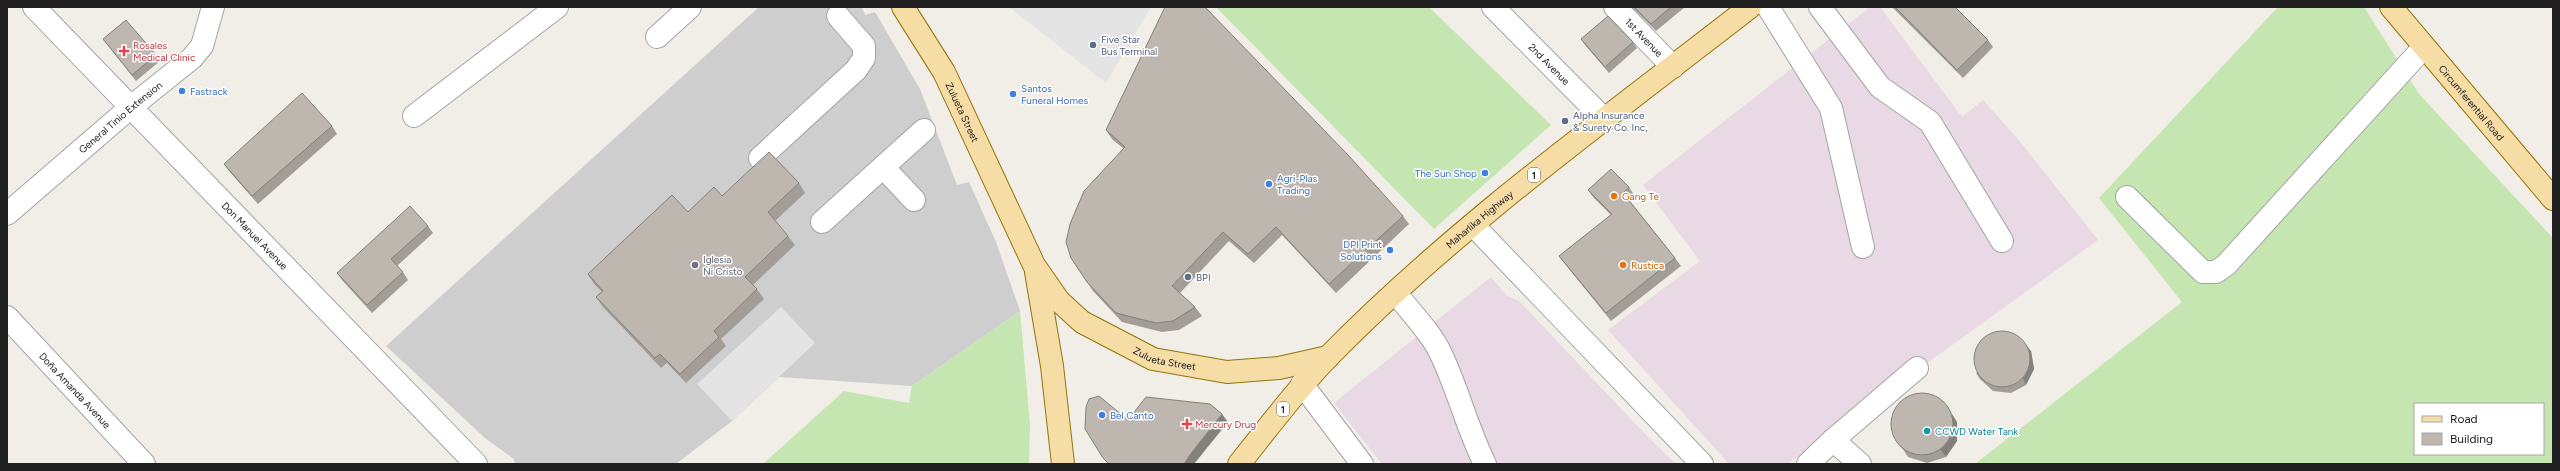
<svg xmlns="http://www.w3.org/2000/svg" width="2560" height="471" viewBox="0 0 2560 471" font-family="Figtree,sans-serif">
<rect width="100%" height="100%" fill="#f0eee7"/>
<!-- industrial -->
<g fill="#e8d9e4">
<path d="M1870 7H1880L1962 117 1983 100 2022 144 2098 240 1787 464H1729L1608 330 1700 261 1643 185Z"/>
<path d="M1491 277 1507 296 1519 301 1647 436 1676 464H1382L1334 403Z"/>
</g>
<!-- religious -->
<path fill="#cecece" d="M759 7H862L865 15 875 12 920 89 957 185 969 182 996 242 1020 311 912 386 779 377 732 421 676 464H515L514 459 486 439 386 346Z"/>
<!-- grass -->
<g fill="#c5e6b0" fill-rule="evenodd">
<path d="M1216 7H1429L1551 125 1434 229Z"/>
<path d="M2278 7H2364L2419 94 2553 238V464H1975L2182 302 2099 198ZM2415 404H2543V454H2415Z"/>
<path d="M1020 311 1030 424 1029 464H763L844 391 909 403 912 386Z"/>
</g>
<!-- parking -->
<g fill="#e4e4e4">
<path d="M1009 7H1151L1106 83Z"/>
<path d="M781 307 815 343 732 421 697 384Z"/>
</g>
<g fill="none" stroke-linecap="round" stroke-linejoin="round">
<defs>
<g id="minor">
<path id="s1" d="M34 7 476 464"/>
<path id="s2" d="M1493 7 1605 120"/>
<path id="s3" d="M1615 7 1673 67"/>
<path d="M1768 7 1831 108 1863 247"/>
<path d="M1820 7 1880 87 1930 122 2002 241"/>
<path d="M657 37 690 7"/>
<path d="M414 116 557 7"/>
<path d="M760 158 856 70 864 58V46L838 16"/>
<path d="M883 167 914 200"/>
<path d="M2127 197 2203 272H2216L2226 265 2423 48"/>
<path id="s4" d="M7 214 131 107 192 58 202 46 213 7"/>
<path d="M822 222 924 130"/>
<path d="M1473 225 1702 464"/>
<path d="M1396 293C1410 312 1430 331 1440 352 1458 389 1467 428 1485 464"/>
<path id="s5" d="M7 317 144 464"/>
<path d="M1302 384 1362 464"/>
<path d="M1833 440 1860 464"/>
<path d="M1808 464 1833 440 1917 368"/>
</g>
<g id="major">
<path id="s6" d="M903 7 944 72 1034 265 1059 301 1082 322 1153 359 1227 372 1279 368 1328 357"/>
<path id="s7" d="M2391 7 2553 199"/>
<path d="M1036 272 1052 366 1063 464"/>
<path id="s8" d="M1239 464C1268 428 1295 391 1327 358 1455 227 1606 119 1750 7"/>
</g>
</defs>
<!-- minor casing -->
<use href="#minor" stroke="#a4a4a4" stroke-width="24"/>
<!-- major casing -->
<use href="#major" stroke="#92740a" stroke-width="24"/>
<!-- minor -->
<use href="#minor" stroke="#fff" stroke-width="22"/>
<!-- major -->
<use href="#major" stroke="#f6dda6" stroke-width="22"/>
</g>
<!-- wall -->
<g fill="#a39d97">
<path d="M1632 7H1685L1656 31Z"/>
<path d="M1892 7H1955L1988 40 1993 47 1963 78Z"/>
<path d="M103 39 156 55 160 61 136 81Z"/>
<path d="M1581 39 1633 42 1637 48 1609 73 1585 45Z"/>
<path d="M332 126 337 134 258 204 229 171 224 164Z"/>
<path d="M1106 130 1403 216 1409 224 1336 293 1282 235 1254 263 1229 241 1180 293 1195 307 1202 316 1179 330 1162 332 1122 322 1093 291 1071 258 1124 149 1112 139Z"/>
<path d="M799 183 805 193 775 221 788 236 795 245 753 285 757 289 764 299 721 339 726 346 686 383 667 363 661 368 603 307 596 297 602 292 594 284 588 274 688 212Z"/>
<path d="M1629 187 1634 195 1629 200 1675 258 1681 266 1611 321 1565 264 1559 256 1611 215 1593 197 1588 190Z"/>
<path d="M428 226 433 233 397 266 403 272 408 280 372 313 342 280 337 273Z"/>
<path d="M2031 351 2034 369 2026 385 2011 393 1993 391 1980 379 1976 373Z"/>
<path d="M1957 422V441L1946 457 1927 463 1908 457 1892 433Z"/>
</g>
<!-- shaded-wall -->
<g fill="#84807b">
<path d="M2027 346 2031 351 2034 369 2026 385 2023 379Z"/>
<path d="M1222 414 1228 422 1194 464H1184L1189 456Z"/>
<path d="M1952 414 1957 422V441L1946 457 1940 449Z"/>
</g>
<!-- building -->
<g fill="#bdb7b0" stroke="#84807b">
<path d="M1165 7H1205L1349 156 1403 216 1329 284 1276 227 1248 254 1223 232 1172 286 1195 307 1173 321 1156 323 1116 313 1087 282 1071 258 1066 242 1070 224 1084 191 1125 147 1106 130Z"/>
<path d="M1634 7H1671L1651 24Z"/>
<path d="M1895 7H1955L1988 40 1957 70Z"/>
<path d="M1608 16 1633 42 1605 67 1581 39Z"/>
<path d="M126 20 156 55 132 75 103 39Z"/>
<path d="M302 93 332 126 252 196 224 164Z"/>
<path d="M769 152 799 183 768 212 788 236 745 277 757 289 714 331 719 337 680 374 660 354 655 358 596 297 603 291 588 274 672 195 688 212 714 187 722 196Z"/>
<path d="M1611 169 1629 187 1623 193 1675 258 1606 313 1559 256 1612 214 1588 190Z"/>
<path d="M410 206 428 226 391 259 403 272 367 305 337 273Z"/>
<circle cx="2002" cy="359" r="28"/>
<circle cx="1922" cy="424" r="31"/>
<path d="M1099 396 1128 420 1146 397 1210 404 1222 414 1189 456 1184 464H1109L1103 458 1085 429 1086 407 1089 399Z"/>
</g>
<!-- markers -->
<g fill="#5c6f8a" stroke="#fff" stroke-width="1.5">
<circle cx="1093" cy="45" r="4"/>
<circle cx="1565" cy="121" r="4"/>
<circle cx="1188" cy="277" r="4"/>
</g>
<g fill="#e0444e" stroke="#fff" stroke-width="1.5">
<path d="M122 45h4v4h4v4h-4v4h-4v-4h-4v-4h4z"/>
<path d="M1185 418h4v4h4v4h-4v4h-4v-4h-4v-4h4z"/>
</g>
<g fill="#3f7fe0" stroke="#fff" stroke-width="1.5">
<circle cx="182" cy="91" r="4"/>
<circle cx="1013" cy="94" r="4"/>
<circle cx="1485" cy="173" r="4"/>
<circle cx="1269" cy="184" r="4"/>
<circle cx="1390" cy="250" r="4"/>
<circle cx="1102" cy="415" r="4"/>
</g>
<g fill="#e8710a" stroke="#fff" stroke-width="1.5">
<circle cx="1614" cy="196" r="4"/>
<circle cx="1623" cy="265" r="4"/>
</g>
<circle fill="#6b7280" stroke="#fff" stroke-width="1.5" cx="695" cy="265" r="4"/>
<circle fill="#0f9aa8" stroke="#fff" stroke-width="1.5" cx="1927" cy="431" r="4"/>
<g text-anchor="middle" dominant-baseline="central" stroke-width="3" stroke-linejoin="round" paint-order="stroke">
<!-- shield labels -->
<g fill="#fff" stroke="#636363" stroke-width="1">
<rect x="1528" y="168" width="12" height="14" rx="3"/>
<rect x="1277" y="402" width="12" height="14" rx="3"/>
</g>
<g font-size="9" font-weight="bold" fill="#202020">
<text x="1534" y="175">1</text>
<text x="1283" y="409">1</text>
</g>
<!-- street labels -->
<g font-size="10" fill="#202020" stroke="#fff">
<text stroke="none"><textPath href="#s3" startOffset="42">1st Avenue</textPath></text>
<text stroke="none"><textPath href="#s2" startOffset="80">2nd Avenue</textPath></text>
<text stroke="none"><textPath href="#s7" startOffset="125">Circumferential Road</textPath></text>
<text stroke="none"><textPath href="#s6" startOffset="121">Zulueta Street</textPath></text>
<text stroke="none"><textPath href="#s4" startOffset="149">General Tinio Extension</textPath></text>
<text stroke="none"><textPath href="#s8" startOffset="344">Maharlika Highway</textPath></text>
<text stroke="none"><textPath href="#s1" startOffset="318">Don Manuel Avenue</textPath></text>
<text stroke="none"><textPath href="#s6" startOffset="456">Zulueta Street</textPath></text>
<text stroke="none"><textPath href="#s5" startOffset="100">Doña Amanda Avenue</textPath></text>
</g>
<!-- service labels -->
<g font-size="10" fill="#4e5e75" stroke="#fff" text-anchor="start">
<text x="1101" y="39">Five Star<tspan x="1101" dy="12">Bus Terminal</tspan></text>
<text x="1573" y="115">Alpha Insurance<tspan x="1573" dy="12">&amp; Surety Co. Inc,</tspan></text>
<text x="1196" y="277">BPI</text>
</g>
<!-- health labels -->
<g font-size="10" fill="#be3a42" stroke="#fff" text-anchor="start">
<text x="133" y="45">Rosales<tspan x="133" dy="12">Medical Clinic</tspan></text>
<text x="1195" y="424">Mercury Drug</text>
</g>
<!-- shop labels -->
<g font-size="10" fill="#366cbe" stroke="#fff" text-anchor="start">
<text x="1021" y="88">Santos<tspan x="1021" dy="12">Funeral Homes</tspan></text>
<text x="190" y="91">Fastrack</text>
<text x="1477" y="173" text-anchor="end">The Sun Shop</text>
<text x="1277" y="178">Agri-Plas<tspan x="1277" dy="12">Trading</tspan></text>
<text x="1382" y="244" text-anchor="end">DPI Print<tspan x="1382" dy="12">Solutions</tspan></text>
<text x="1110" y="415">Bel Canto</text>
</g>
<!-- food labels -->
<g font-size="10" fill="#c56008" stroke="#fff" text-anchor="start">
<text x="1622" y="196">Gang Te</text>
<text x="1631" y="265">Rustica</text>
</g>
<!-- worship labels -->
<g font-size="10" fill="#5b616d" stroke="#fff" text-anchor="start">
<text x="703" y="259">Iglesia<tspan x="703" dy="12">Ni Cristo</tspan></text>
</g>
<!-- culture labels -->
<g font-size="10" fill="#0d838f" stroke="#fff" text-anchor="start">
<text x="1935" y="431">CCWD Water Tank</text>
</g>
</g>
<!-- border -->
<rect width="2560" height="471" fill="none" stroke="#202020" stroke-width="16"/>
<!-- legend -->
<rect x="2414" y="403" width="130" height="52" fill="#ffffff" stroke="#a6a6a6"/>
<rect x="2422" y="416" width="20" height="6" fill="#f6dda6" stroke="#a6a6a6"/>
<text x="2450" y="423" font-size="12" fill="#202020">Road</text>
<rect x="2422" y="433" width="20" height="12" fill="#bdb7b0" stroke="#a6a6a6"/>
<text x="2450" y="443" font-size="12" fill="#202020">Building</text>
</svg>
